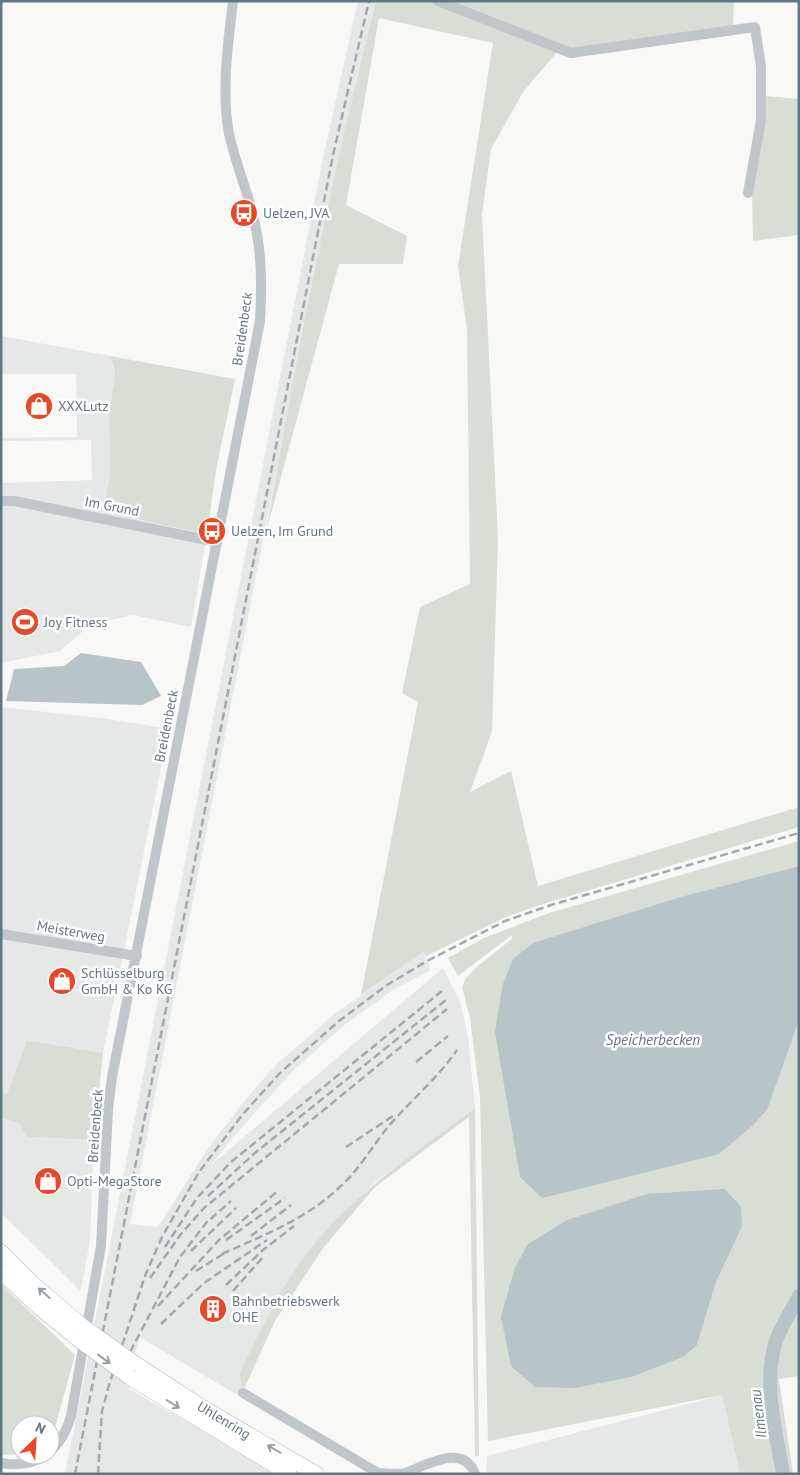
<svg xmlns="http://www.w3.org/2000/svg" width="800" height="1475" viewBox="0 0 800 1475" font-family="'PT Sans',sans-serif">
<rect width="100%" height="100%" fill="#f8f8f6"/>
<!-- built -->
<g fill="#e6e8e7">
<path d="M358 1H376L356 80 323 232 130 1224 158 1227 208 1148 250 1094 275 1066 333 1015 423 952 431 970 393 990 343 1026 294 1070 242 1127 211 1165 443 968 460 1002 468 1037 475 1108 375 1182 319 1239 291 1276 244 1363 239 1376 244 1389 241 1397 139 1337 129 1389 280 1474H65L324 153Z"/>
<path d="M1 336 110 356 115 369 114 384 109 411 110 474 103 512 207 534 191 627 133 615 90 625 60 651 1 663V483L92 480 91 440 1 441V438L77 437 76 374H1Z"/>
<path d="M2 707 108 719 169 729 103 1053 27 1040 7 1094 1 1093Z"/>
<path d="M1 1118 19 1123 28 1137 94 1140 90 1240 81 1291 1 1213Z"/>
<path d="M722 1395 740 1474H486L487 1456Z"/>
</g>
<!-- green -->
<g fill="#d8ddd5" fill-rule="evenodd">
<path d="M376 1H734L733 27 573 50 563 45 523 92 491 149 482 214 498 539 492 731 470 792 511 771 538 886 799 807V827L537 906 506 917 426 956 423 952 361 995 418 702 402 693 420 607 470 584 467 329 458 266 493 43 379 18 346 205 407 236 403 264H339L266 532C297 354 331 176 376 1Z"/>
<path d="M766 96 799 99V235L753 241 752 191Z"/>
<path d="M110 356 235 379 216 470 207 534 103 512 110 474 109 411 114 384 115 369Z"/>
<path d="M799 841V866L684 896 514 1139 520 1176 542 1198 574 1189 792 1034 799 1020V1376L779 1379 793 1474H740L722 1395 488 1441 480 1097 470 1018 462 987 466 978 478 966 512 939V935L458 976 448 958 484 938 549 913ZM725 1189 742 1227 716 1282 697 1345Z"/>
<path d="M27 1040 103 1053 94 1140 27 1137 19 1123 1 1118V1093L7 1094Z"/>
<path d="M475 1108 479 1455 475 1457 469 1117 375 1187 324 1247 275 1321 244 1389 239 1376 244 1363C259 1334 273 1304 291 1276 337 1204 408 1158 475 1108Z"/>
<path d="M1 1284 75 1355 56 1424 50 1436V1425H20V1454L1 1455Z"/>
</g>
<!-- water -->
<g fill="#b7c5c8">
<path d="M81 653 141 662 161 696 142 705 6 701 14 669 64 666Z"/>
<path d="M799 866V1020L767 1110 751 1127 719 1154 542 1198 520 1177 495 1032 503 984 513 959 533 943 684 896Z"/>
<path d="M725 1189 741 1207 742 1227 716 1282 697 1345 683 1357 631 1377 575 1388 535 1387 511 1366 501 1317 515 1267 528 1244 567 1220 647 1194Z"/>
</g>
<g fill="none" stroke-linecap="round" stroke-linejoin="round">
<!-- river -->
<path stroke="#b7c5c8" stroke-width="14" d="M783 1474C776 1431 763 1387 775 1344 780 1328 791 1311 799 1296"/>
<defs>
<g id="highway">
<path d="M1 1252 33 1284 81 1325"/>
<path d="M1 1272 40 1308 78 1339"/>
<path d="M134 1363 200 1406 316 1474"/>
<path d="M131 1378 289 1474"/>
</g>
</defs>
<!-- highway casing -->
<use href="#highway" stroke="#b2b8bb" stroke-width="16"/>
<!-- minor -->
<g stroke="#c1c6ca" stroke-width="10">
<path d="M438 1 571 53 755 27 761 67V120L748 193"/>
<path d="M1 501H14L217 542"/>
<path d="M1 934 137 956"/>
<path d="M243 1393 378 1473C386 1473 397 1475 405 1473 426 1466 463 1442 475 1474"/>
<path d="M50 1452C61 1442 67 1430 71 1416L101 1246 108 1110 112 1077 260 321C262 284 262 248 252 211 245 186 235 160 229 134 221 90 228 45 233 1"/>
<path d="M1 1463C17 1466 33 1464 46 1455"/>
</g>
<!-- highway -->
<use href="#highway" stroke="#fff" stroke-width="15"/>
<!-- rail -->
<g stroke="#a0a9ae" stroke-width="2.5" stroke-dasharray="8 4" stroke-linecap="butt">
<path d="M416 1062 448 1036"/>
<path d="M346 1147 393 1116"/>
<path d="M208 1196 256 1152 447 999"/>
<path d="M251 1236 291 1205"/>
<path d="M226 1240 285 1198"/>
<path d="M165 1247 197 1198 231 1162 442 991"/>
<path d="M191 1251 236 1208"/>
<path d="M222 1254C266 1234 309 1218 343 1184 361 1167 373 1145 388 1127 411 1100 437 1079 457 1050"/>
<path d="M196 1271 228 1251"/>
<path d="M150 1278 181 1234 204 1208 447 1009"/>
<path d="M226 1285 263 1250 294 1226"/>
<path d="M233 1291 263 1257"/>
<path d="M158 1306 219 1240 279 1190"/>
<path d="M161 1324 204 1283 267 1240"/>
<path d="M119 1373 180 1257 206 1223 231 1201"/>
<path d="M75 1474 333 155 369 1"/>
<path d="M98 1474 102 1411 109 1385 145 1276 162 1237 199 1172 243 1114 280 1073 339 1021 387 985 429 960 505 921 551 905 799 833"/>
</g>
<defs>
<g id="highway-bridge">
<path d="M81 1325 134 1363"/>
<path d="M78 1339 131 1378"/>
</g>
</defs>
<!-- highway-bridge casing -->
<use href="#highway-bridge" stroke="#b2b8bb" stroke-width="16" stroke-linecap="butt"/>
<!-- highway-bridge -->
<use href="#highway-bridge" stroke="#fff" stroke-width="15"/>
</g>
<!-- one-way arrows -->
<defs><path id="oneway-shaft" d="M-6 0H5M1.5-3L5.5 0L1.5 3" fill="none" stroke-width="1.6" stroke-linecap="round" stroke-linejoin="round" transform="scale(1.25)"/></defs>
<g stroke="#929fa7">
<use href="#oneway-shaft" transform="translate(44 1293) rotate(-138)"/>
<use href="#oneway-shaft" transform="translate(104 1359) rotate(36)"/>
<use href="#oneway-shaft" transform="translate(173 1404) rotate(32)"/>
<use href="#oneway-shaft" transform="translate(274 1449) rotate(-150)"/>
</g>
<!-- icons -->
<defs>
<symbol id="bus-disc" viewBox="-11 -11 22 22"><circle r="9.5" fill="#e64828" stroke="#fff"/><path d="M-5-6H5V4H4V6H2V4H-2V6H-4V4H-5ZM-3.5-4V0h7V-4ZM-3.5 1.2v1.5H-2V1.2ZM2 1.2v1.5H3.5V1.2Z" fill="#fff"/></symbol>
<symbol id="shop-disc" viewBox="-11 -11 22 22"><circle r="9.5" fill="#e64828" stroke="#fff"/><path d="M-5-2.5h2.3a2.7 3.5 0 0 1 5.4 0H5L5.5 6h-11ZM-1.5-2.5h3a1.5 2.3 0 0 0-3 0Z" fill="#fff"/></symbol>
<symbol id="stadium-disc" viewBox="-11 -11 22 22"><circle r="9.5" fill="#e64828" stroke="#fff"/><path d="M0-5a6.5 5 0 1 0 0 10a6.5 5 0 1 0 0-10ZM-3.5-1.8h7v3.6h-7Z" fill="#fff"/></symbol>
<symbol id="building-disc" viewBox="-11 -11 22 22"><circle r="9.5" fill="#e64828" stroke="#fff"/><path d="M-4-6H4V6H1V3H-1V6H-4ZM-2.5-4.3h1.7v1.8h-1.7ZM.8-4.3h1.7v1.8H.8ZM-2.5-1h1.7V.8h-1.7ZM.8-1h1.7V.8H.8Z" fill="#fff"/></symbol>
</defs>
<g fill-rule="evenodd">
<use href="#bus-disc" x="228" y="197" width="32" height="32"/>
<use href="#shop-disc" x="23" y="390" width="32" height="32"/>
<use href="#bus-disc" x="196" y="515" width="32" height="32"/>
<use href="#stadium-disc" x="9" y="606" width="32" height="32"/>
<use href="#shop-disc" x="46" y="965" width="32" height="32"/>
<use href="#shop-disc" x="32" y="1165" width="32" height="32"/>
<use href="#building-disc" x="197" y="1293" width="32" height="32"/>
</g>
<g text-anchor="middle" dominant-baseline="central" stroke-width="5" stroke-linejoin="round" paint-order="stroke">
<!-- poi labels -->
<g font-size="14" fill="#637681" stroke="#fff" text-anchor="start">
<text x="263" y="213">Uelzen, JVA</text>
<text x="58" y="406">XXXLutz</text>
<text x="231" y="531">Uelzen, Im Grund</text>
<text x="44" y="622">Joy Fitness</text>
<text x="81" y="973">Schlüsselburg<tspan x="81" dy="16">GmbH &amp; Ko KG</tspan></text>
<text x="67" y="1181">Opti-MegaStore</text>
<text x="232" y="1301">Bahnbetriebswerk<tspan x="232" dy="16">OHE</tspan></text>
</g>
<!-- street labels -->
<g font-size="14" fill="#637681" stroke="#fff">
<text transform="translate(242 329) rotate(-82)">Breidenbeck</text>
<text transform="translate(112 506) rotate(11)">Im Grund</text>
<text transform="translate(166 726) rotate(-79)">Breidenbeck</text>
<text transform="translate(71 931) rotate(10)">Meisterweg</text>
<text transform="translate(95 1126) rotate(-86)">Breidenbeck</text>
<text transform="translate(224 1420) rotate(31)">Uhlenring</text>
</g>
<!-- water labels -->
<g font-size="15" font-style="italic" fill="#5e767c" stroke="#fff">
<text x="653" y="1039">Speicherbecken</text>
<text transform="translate(758 1414) rotate(-97)">Ilmenau</text>
</g>
</g>
<!-- border -->
<rect width="800" height="1475" fill="none" stroke="#637681" stroke-width="5"/>
<!-- north arrow -->
<g transform="translate(35 1440) rotate(25)"><circle r="24" fill="#ffffff" stroke="#c1c8cd"/>
<path d="M0-4L9 19L0 12L-9 19Z" fill="#e64828"/>
<text y="-8" font-size="14" font-weight="bold" text-anchor="middle" fill="#637681">N</text>
</g>
</svg>
